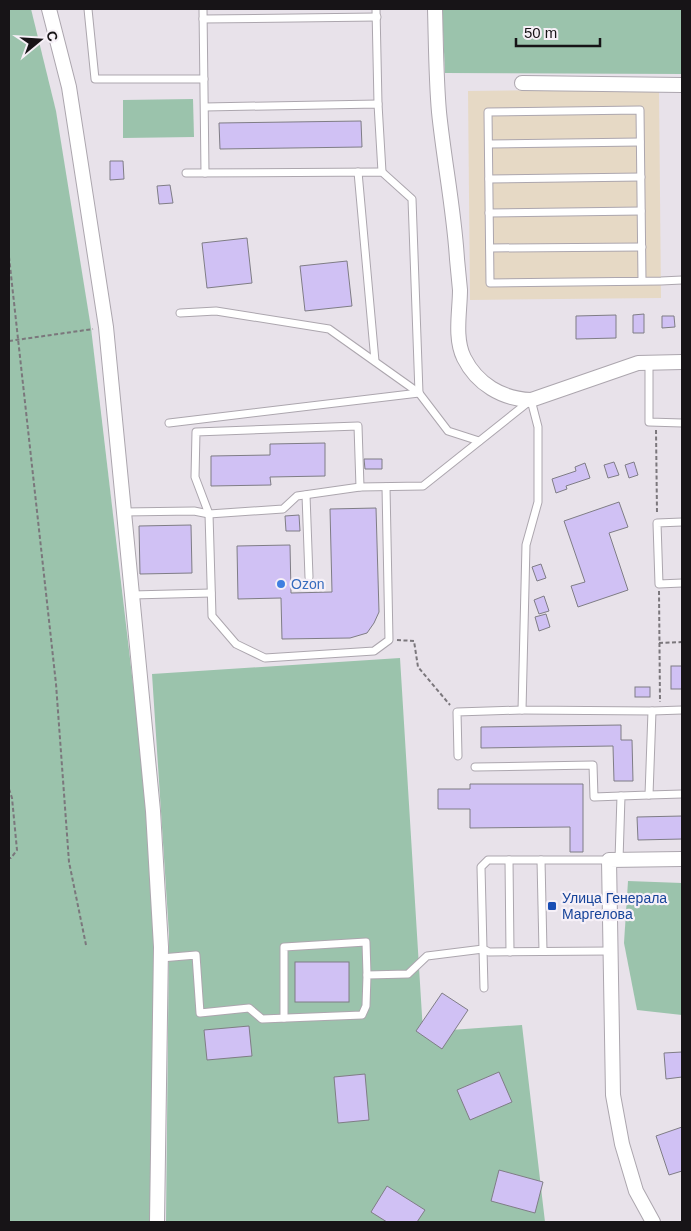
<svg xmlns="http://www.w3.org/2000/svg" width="691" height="1231" viewBox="0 0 691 1231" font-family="Arial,sans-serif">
<rect width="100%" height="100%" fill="#e8e2ea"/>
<!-- industrial -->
<path fill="#e6d9c5" d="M659 89 661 298 470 300 468 91Z"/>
<!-- green -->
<g fill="#9bc3ac">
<path d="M9 9H31L56 111 91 328 148 811 155 935 151 1222H9Z"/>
<path d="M442 9H682V74L445 73Z"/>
<path d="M193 99 194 137 123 138V100Z"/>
<path d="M400 658 423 1032 522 1025 545 1222H166L169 934 152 674Z"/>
<path d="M628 881 682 883V1015L637 1010 624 943Z"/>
</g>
<!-- building -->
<g fill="#d0c1f4" stroke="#7f7d85">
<path d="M361 121 362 147 220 149 219 123Z"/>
<path d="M110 161H123L124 179 110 180Z"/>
<path d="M170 185 173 203 159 204 157 186Z"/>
<path d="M247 238 252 283 207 288 202 243Z"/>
<path d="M347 261 352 306 305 311 300 266Z"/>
<path d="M644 314V333H633V315Z"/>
<path d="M616 315V338L576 339V316Z"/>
<path d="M662 316H674L675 327 662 328Z"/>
<path d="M325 443V476L270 477 271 485 211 486V456L270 455V444Z"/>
<path d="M364 459H382V469H365Z"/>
<path d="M614 462 619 475 608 478 604 465Z"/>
<path d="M634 462 638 475 629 478 625 465Z"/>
<path d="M585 463 590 478 566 486 567 489 556 493 552 479 576 471 575 467Z"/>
<path d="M619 502 628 527 609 533 628 590 578 607 571 586 585 582 564 521Z"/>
<path d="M376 508 379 612 374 623 367 633 350 638 282 639 281 598 238 599 237 546 290 545 291 593 332 592 330 509Z"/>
<path d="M299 515 300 531H286L285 516Z"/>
<path d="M191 525 192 573 140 574 139 526Z"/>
<path d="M541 564 546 578 537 581 532 567Z"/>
<path d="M544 596 549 611 539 614 534 600Z"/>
<path d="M546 614 550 627 539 631 535 617Z"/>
<rect x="671" y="666" width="11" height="23"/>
<rect x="635" y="687" width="15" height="10"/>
<path d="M621 725V740H632L633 781H614L613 746 481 748V727Z"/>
<path d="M470 784H583V852H570V827L470 828V809H438V789H470Z"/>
<path d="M682 816V839L638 840 637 817Z"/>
<rect x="295" y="962" width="54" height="40"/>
<path d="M442 993 468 1010 442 1049 416 1031Z"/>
<path d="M249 1026 252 1056 207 1060 204 1030Z"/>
<path d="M682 1052V1077L666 1079 664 1053Z"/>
<path d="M499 1072 512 1102 470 1120 457 1090Z"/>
<path d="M365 1074 369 1120 338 1123 334 1077Z"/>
<path d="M682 1127V1171L669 1175 656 1136Z"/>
<path d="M499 1170 543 1182 535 1213 491 1201Z"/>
<path d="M387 1186 425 1210 417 1222H387L371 1212Z"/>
</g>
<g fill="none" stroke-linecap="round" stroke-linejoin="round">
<defs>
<g id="service">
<path d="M88 9 95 79H204"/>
<path d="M203 9 205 173"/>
<path d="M376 9 378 104"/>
<path d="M203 19 377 17"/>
<path d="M205 107 378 104 382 172"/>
<path d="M489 144 640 142"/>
<path d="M358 172 375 361"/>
<path d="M186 173 382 172 412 199 419 393 448 431 479 441"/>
<path d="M489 179 641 177"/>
<path d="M489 213 641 211"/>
<path d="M490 248 642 247"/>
<path d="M642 281 640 110 488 112 490 283 661 281 682 280"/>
<path d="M180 313 216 311 329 329 419 393"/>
<path d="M649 363V422L682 423"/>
<path d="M169 423 419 393"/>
<path d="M360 487 358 426 196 432 195 477 209 514 212 616 236 644 265 658 374 651 389 640 386 487"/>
<path d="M306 495 309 577"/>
<path d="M124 512 194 511 209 514 283 509 297 496 360 487 423 486 531 400 538 427V502L526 545 522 710 652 711 649 795 621 796 619 860"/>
<path d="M682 522 657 523 659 584 682 583"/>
<path d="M132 595 211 593"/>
<path d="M652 711 682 710"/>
<path d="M458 756 457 712 522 710"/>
<path d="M475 767 593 765 594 797 621 796"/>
<path d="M649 795 682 794"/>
<path d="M509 860 510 952"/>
<path d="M541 860 543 951"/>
<path d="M609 860H488L481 867 483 949 489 952 610 951"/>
<path d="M161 958 196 955 200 1013 249 1008 262 1019 362 1015 366 1006 367 975 408 974 427 956 483 949 484 988"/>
<path d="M284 1018V947L366 942 367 975"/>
</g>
<g id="minor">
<path d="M49 9 69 87 106 327 153 811 161 947 157 1222"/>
<path d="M435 9C436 43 436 78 439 112 444 161 454 210 457 259 458 269 459 280 460 290 460 311 454 338 464 358 477 384 502 399 531 400L638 363 682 362"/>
<path d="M522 83 682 85"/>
<path d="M653 1222 636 1191 622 1144 613 1095 609 860 682 859"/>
</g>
</defs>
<!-- service casing -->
<use href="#service" stroke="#aca6ae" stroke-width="9"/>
<!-- minor casing -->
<use href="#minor" stroke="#aca6ae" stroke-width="16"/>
<!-- path -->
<g stroke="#7b777c" stroke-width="2" stroke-dasharray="4 2.5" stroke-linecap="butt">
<path d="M9 257 56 684 69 862 86 945"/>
<path d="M9 341 93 329"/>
<path d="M656 430 657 513"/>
<path d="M659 591 660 702"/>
<path d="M397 640 414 641 418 667 450 705"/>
<path d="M659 643 682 642"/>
<path d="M9 789 12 798 17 850 11 858H9"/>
</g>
<!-- service -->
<use href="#service" stroke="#fff" stroke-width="7"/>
<!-- minor -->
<use href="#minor" stroke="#fff" stroke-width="14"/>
</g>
<!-- markers -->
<circle fill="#3f7fe0" stroke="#f6f0f7" stroke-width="2" cx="281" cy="584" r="5"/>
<rect fill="#1a4fb4" stroke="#f6f0f7" stroke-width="2" x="547" y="901" width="10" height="10" rx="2.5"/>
<g text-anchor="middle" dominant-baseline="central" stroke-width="4.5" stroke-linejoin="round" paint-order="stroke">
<!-- shop labels -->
<g font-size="14" fill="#366cbe" stroke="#f6f0f7" text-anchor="start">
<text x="291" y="584">Ozon</text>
</g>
<!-- transit labels -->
<g font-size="14" fill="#164399" stroke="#f6f0f7" text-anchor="start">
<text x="562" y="898">Улица Генерала<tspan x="562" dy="16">Маргелова</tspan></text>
</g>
</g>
<!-- border -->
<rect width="691" height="1231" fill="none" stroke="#171417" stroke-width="20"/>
<!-- north arrow -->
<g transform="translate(40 40) rotate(72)" stroke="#f6f0f7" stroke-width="4" paint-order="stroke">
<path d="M0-4L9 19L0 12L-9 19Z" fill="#171417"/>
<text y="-8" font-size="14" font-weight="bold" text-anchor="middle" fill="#171417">С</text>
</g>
<!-- scale -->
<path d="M516 38v8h84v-8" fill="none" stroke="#171417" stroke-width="2.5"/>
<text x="524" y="38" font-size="15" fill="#171417" stroke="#f6f0f7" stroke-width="4" paint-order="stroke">50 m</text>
</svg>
